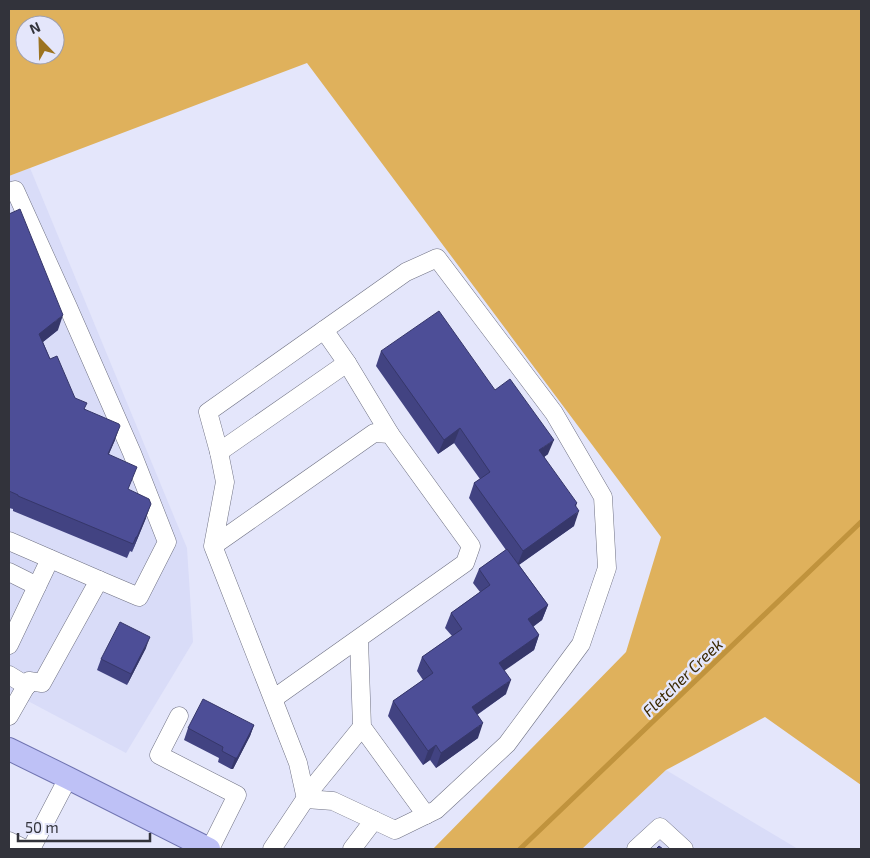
<svg xmlns="http://www.w3.org/2000/svg" width="870" height="858" viewBox="0 0 870 858" font-family="'Exo 2',sans-serif">
<rect width="100%" height="100%" fill="#e4e6fb"/>
<!-- built -->
<g fill="#d9dcf8">
<path d="M30 168 187 548 193 642 126 753 9 691V176Z"/>
<path d="M666 770 798 849H582Z"/>
</g>
<!-- forest -->
<path fill="#dfb15c" fill-rule="evenodd" d="M9 9H861V785L765 717 666 770 582 849H433L626 652 661 537 307 63 9 176ZM25 25H55V55H25Z"/>
<g fill="none" stroke-linecap="round" stroke-linejoin="round">
<!-- stream -->
<path stroke="#c0933d" stroke-width="5" d="M520 849 861 522"/>
<defs>
<g id="minor">
<path d="M9 192 15 190 68 307 132 453 167 542 139 597 99 580"/>
<path d="M347 363 390 434"/>
<path d="M219 452 347 363 324 330"/>
<path d="M9 541 99 580 42 683 29 681 9 716"/>
<path d="M213 546 225 482 219 452 208 412 406 272 437 258 554 413 603 497 607 568 581 644 507 744 436 810 395 830 333 801 306 799 298 763 213 546 374 433 390 434 471 546 465 563 273 699"/>
<path d="M9 572 37 586"/>
<path d="M359 639 362 727 426 815"/>
<path d="M9 645 50 559"/>
<path d="M9 675 27 686"/>
<path d="M179 716 159 755 237 795 210 849"/>
<path d="M9 841 25 849"/>
<path d="M31 849 68 778"/>
<path d="M272 849 314 786 362 727"/>
<path d="M352 849 374 820"/>
<path d="M636 849 660 827 684 849"/>
</g>
<path id="major" d="M9 749 68 778 209 849"/>
</defs>
<!-- minor casing -->
<use href="#minor" stroke="#6f7183" stroke-width="19"/>
<!-- major casing -->
<use href="#major" stroke="#7074b1" stroke-width="24"/>
<!-- minor -->
<use href="#minor" stroke="#fff" stroke-width="18"/>
<!-- major -->
<use href="#major" stroke="#bec1f6" stroke-width="22"/>
</g>
<!-- wall -->
<g fill="#424382">
<path d="M9 214 58 330 43 342 50 359 75 398 85 409 115 440 109 454 128 490 146 518 132 552 130 551 127 558 13 511V509L9 508Z"/>
<path d="M381 351 495 390 548 454 544 457 576 507 574 526 519 565 548 605 542 620 533 627 539 635 534 650 504 670 506 694 477 715 478 738 436 768 430 760 423 765 388 716 393 701 423 680 417 671 422 657 452 636 445 628 451 613 480 592 473 583 479 569 506 550 469 498 474 483 480 479 454 443 438 454 376 366Z"/>
<path d="M146 648 127 685 97 670 101 659Z"/>
<path d="M254 725 250 736 233 769H231L218 762 219 758 184 740 188 728Z"/>
</g>
<!-- shaded-wall -->
<g fill="#36376a">
<path d="M63 315 58 330 34 349 39 334Z"/>
<path d="M120 426 115 440 102 469 108 454Z"/>
<path d="M460 428 454 443 438 454 444 440Z"/>
<path d="M554 440 548 454 534 465 539 450Z"/>
<path d="M577 503 573 516 579 511 574 526 517 566 523 551Z"/>
<path d="M151 504 146 518 132 552 137 537Z"/>
<path d="M548 605 542 620 522 634 528 619Z"/>
<path d="M539 635 534 650 494 678 499 663Z"/>
<path d="M150 637 146 648 127 685 131 674Z"/>
<path d="M511 680 506 694 466 722 472 707Z"/>
<path d="M483 723 478 738 436 768 441 753Z"/>
<path d="M254 725 250 736 233 769H231L235 758Z"/>
<path d="M436 745 430 760 423 765 428 751Z"/>
</g>
<!-- building -->
<g fill="#4d4e97" stroke="#36376a">
<path d="M20 209 63 315 39 334 50 359 57 356 75 398 87 403 84 409 119 424 120 426 108 454 137 467 128 489 149 499 151 504 137 537H136L133 544 18 496V495L9 491V214Z"/>
<path d="M439 311 495 390 510 379 554 440 539 450 577 503 575 505 579 511 523 551 474 483 490 472 460 428 444 440 381 351Z"/>
<path d="M507 549 548 605 528 619 539 635 499 663 511 680 472 707 483 723 441 753 436 745 428 751 393 701 433 673 422 657 462 629 451 613 490 585 479 569Z"/>
<path d="M120 622 150 637 131 674 101 659Z"/>
<path d="M203 699 254 725 237 758H235L222 751 223 747 188 728Z"/>
<path d="M659 846 663 849H656Z"/>
</g>
<g text-anchor="middle" dominant-baseline="central" stroke-width="5" stroke-linejoin="round" paint-order="stroke">
<!-- water labels -->
<g font-size="16" font-style="italic" fill="#3b2902" stroke="#e4e6fb">
<text transform="translate(682 677) rotate(-44)">Fletcher Creek</text>
</g>
</g>
<!-- border -->
<rect width="870" height="858" fill="none" stroke="#32333b" stroke-width="20"/>
<!-- north arrow -->
<g transform="translate(40 40) rotate(337)"><circle r="24" fill="#e4e6fb" stroke="#9d9eae"/>
<path d="M0-4L9 19L0 12L-9 19Z" fill="#9c7321"/>
<text y="-8" font-size="14" font-weight="bold" text-anchor="middle" fill="#32333b">N</text>
</g>
<!-- scale -->
<path d="M18 833v8h132v-8" fill="none" stroke="#32333b" stroke-width="2.5"/>
<text x="25" y="833" font-size="15" fill="#32333b" stroke="#e4e6fb" stroke-width="4" paint-order="stroke">50 m</text>
</svg>
